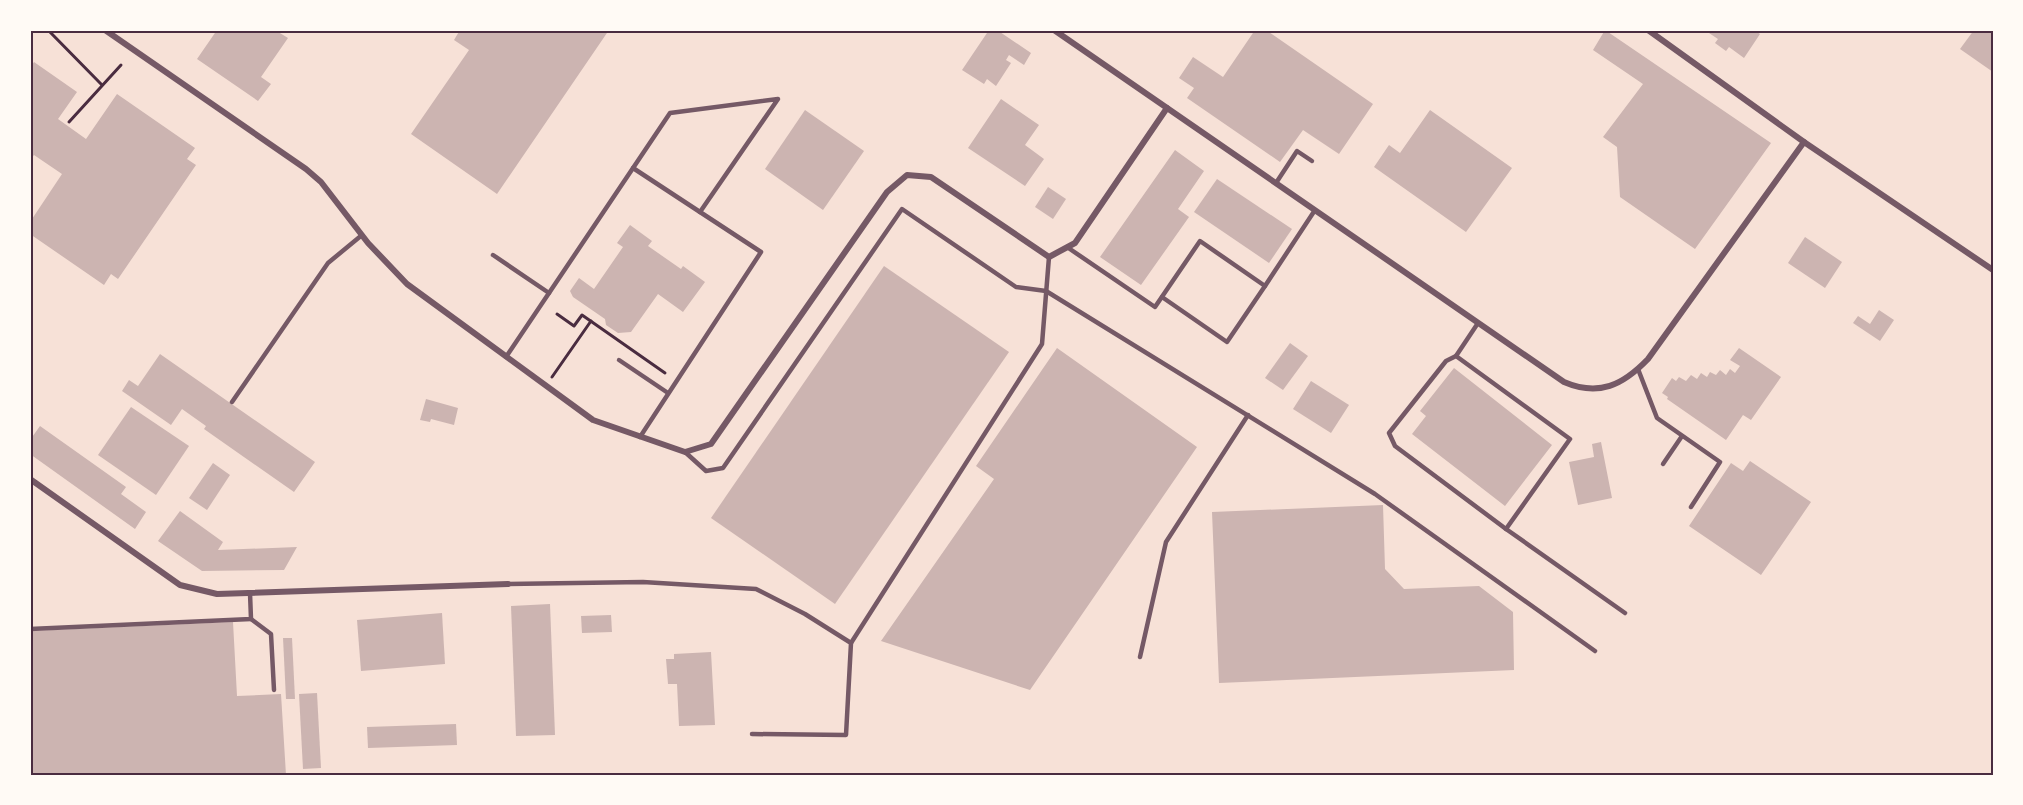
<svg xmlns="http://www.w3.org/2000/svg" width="2023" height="805" viewBox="0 0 2023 805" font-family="'Alegreya Sans',sans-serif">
<rect width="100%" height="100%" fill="#f7e1d7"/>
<!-- building -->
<g fill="#ccb4b1">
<path d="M217 30H275L288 38 261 77 271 84 258 101 197 59Z"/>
<path d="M460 30H609L497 194 411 134 469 50 454 40Z"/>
<path d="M989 30H997L1031 53 1024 65 1009 55 1006 60 1011 63 996 86 987 79 984 84 962 70Z"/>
<path d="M1255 30H1266L1373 104 1339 154 1303 130 1280 162 1187 98 1194 88 1179 78 1193 57 1223 77Z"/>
<path d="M1605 30 1771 143 1695 249 1620 197 1617 147 1603 137 1643 84 1593 50Z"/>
<path d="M1711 30H1754L1760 34 1744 58 1729 47 1726 51 1715 43 1718 39 1709 33Z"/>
<path d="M1974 30H1993V72L1960 49Z"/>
<path d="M34 62 77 92 58 119 86 139 117 94 195 148 187 159 196 165 118 279 111 274 104 285 30 234V222L62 174 34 155 30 160V68Z"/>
<path d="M1001 99 1039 125 1025 145 1044 159 1025 186 968 148Z"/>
<path d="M805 110 864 151 823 210 765 169Z"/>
<path d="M1430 110 1512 168 1466 232 1374 167 1389 145 1400 153Z"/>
<path d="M1175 150 1204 171 1178 209 1189 217 1141 285 1100 257Z"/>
<path d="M1217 179 1292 229 1269 263 1194 212Z"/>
<path d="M1048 187 1066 199 1053 219 1035 207Z"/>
<path d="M630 225 652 241 648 246 681 269 683 266 705 282 683 312 658 294 631 332 618 333 606 325 605 319 573 297 570 291 579 278 594 289 623 247 617 243Z"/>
<path d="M1805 237 1842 262 1825 288 1788 263Z"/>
<path d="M884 266 1009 352 835 604 711 518Z"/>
<path d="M1879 310 1894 320 1880 341 1853 323 1858 316 1870 324Z"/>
<path d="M1290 343 1308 356 1283 390 1265 378Z"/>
<path d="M1057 348 1197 447 1030 690 881 641 994 479 976 466Z"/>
<path d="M1739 348 1781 377 1751 420 1743 415 1726 440 1667 399 1668 397 1662 393 1672 378 1676 381 1679 377 1686 381 1691 375 1697 379 1701 373 1707 377 1710 372 1716 375 1720 370 1726 375 1730 369 1735 373 1740 366 1730 360Z"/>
<path d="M160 354 315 462 294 492 204 429 206 426 182 409 171 425 122 391 129 380 138 386Z"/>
<path d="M1454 368 1552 445 1505 506 1412 434 1426 416 1420 411Z"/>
<path d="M1311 381 1349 405 1331 433 1293 409Z"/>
<path d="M426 399 458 408 454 425 431 419 430 422 420 420Z"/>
<path d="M131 407 189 446 156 495 98 455Z"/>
<path d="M40 426 126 487 121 494 146 512 135 529 30 454V440Z"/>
<path d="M1601 442 1612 498 1578 505 1569 462 1594 457 1592 444Z"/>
<path d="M1750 461 1811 502 1761 575 1689 526 1731 463 1743 471Z"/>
<path d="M213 463 230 475 207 510 189 498Z"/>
<path d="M1383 505 1385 569 1404 589 1479 586 1513 612 1514 670 1219 683 1212 512Z"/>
<path d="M180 511 223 542 218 550 297 547 284 570 202 571 158 541Z"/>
<path d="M550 604 555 735 516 736 511 606Z"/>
<path d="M442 613 445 664 361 671 357 620Z"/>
<path d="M611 615 612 632 582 633 581 616Z"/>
<path d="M233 622 237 696 281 694 286 775H30V631Z"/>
<path d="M283 638H292L295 699H286Z"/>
<path d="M711 652 715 725 679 726 677 684H668L666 659H674V654Z"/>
<path d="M317 693 321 768 303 769 299 694Z"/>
<path d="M456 724 457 745 368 748 367 727Z"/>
</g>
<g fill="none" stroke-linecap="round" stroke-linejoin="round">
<!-- path -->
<g stroke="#4a2c40" stroke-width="3">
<path d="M48 30 102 85"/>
<path d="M69 122 121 65"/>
<path d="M557 314 574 326 582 315 665 373"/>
<path d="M552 377 591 321"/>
</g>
<!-- service -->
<g stroke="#755966" stroke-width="4.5">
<path d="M633 168 700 212"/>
<path d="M1276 183 1297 151 1312 161"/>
<path d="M1067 247 1155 307 1200 241 1265 286 1315 210"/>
<path d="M493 255 549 293"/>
<path d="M1162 297 1227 342 1265 286"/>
<path d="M1478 323 1456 356 1446 361 1389 433 1395 446 1506 529 1625 613"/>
<path d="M1456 356 1570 439 1506 529"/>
<path d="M506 357 670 113 778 99 700 212 761 252 640 437"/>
<path d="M619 360 668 393"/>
<path d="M1638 369 1657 418 1720 462 1691 507"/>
<path d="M232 402 328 263 362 235"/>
<path d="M685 452 706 471 723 468 902 209 1016 287 1046 291 1375 494 1595 651"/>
<path d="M1663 464 1682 436"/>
<path d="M508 584 643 582 756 589 805 614 851 643 846 735 752 734"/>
<path d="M251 619 271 634 274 690"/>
<path d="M30 629 251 619 250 593"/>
<path d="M851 643 1042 344 1049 257"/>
<path d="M1140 657 1166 542 1248 415"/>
</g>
<!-- minor -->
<g stroke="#755966" stroke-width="6">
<path d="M105 30 306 169 321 182 368 243 407 284 593 420 685 452 711 444 887 192 907 175 931 177 1049 257 1075 243 1167 108"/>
<path d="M1054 30 1564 382C1599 397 1623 385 1648 359L1804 142"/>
<path d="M1648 30 1804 142 1993 270"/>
<path d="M30 479 180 585 217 594 508 584"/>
</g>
</g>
<!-- border -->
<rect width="2023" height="805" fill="none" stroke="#fffaf5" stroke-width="63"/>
<rect x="32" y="32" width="1960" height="742" fill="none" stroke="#4a2c40" stroke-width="2"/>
</svg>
